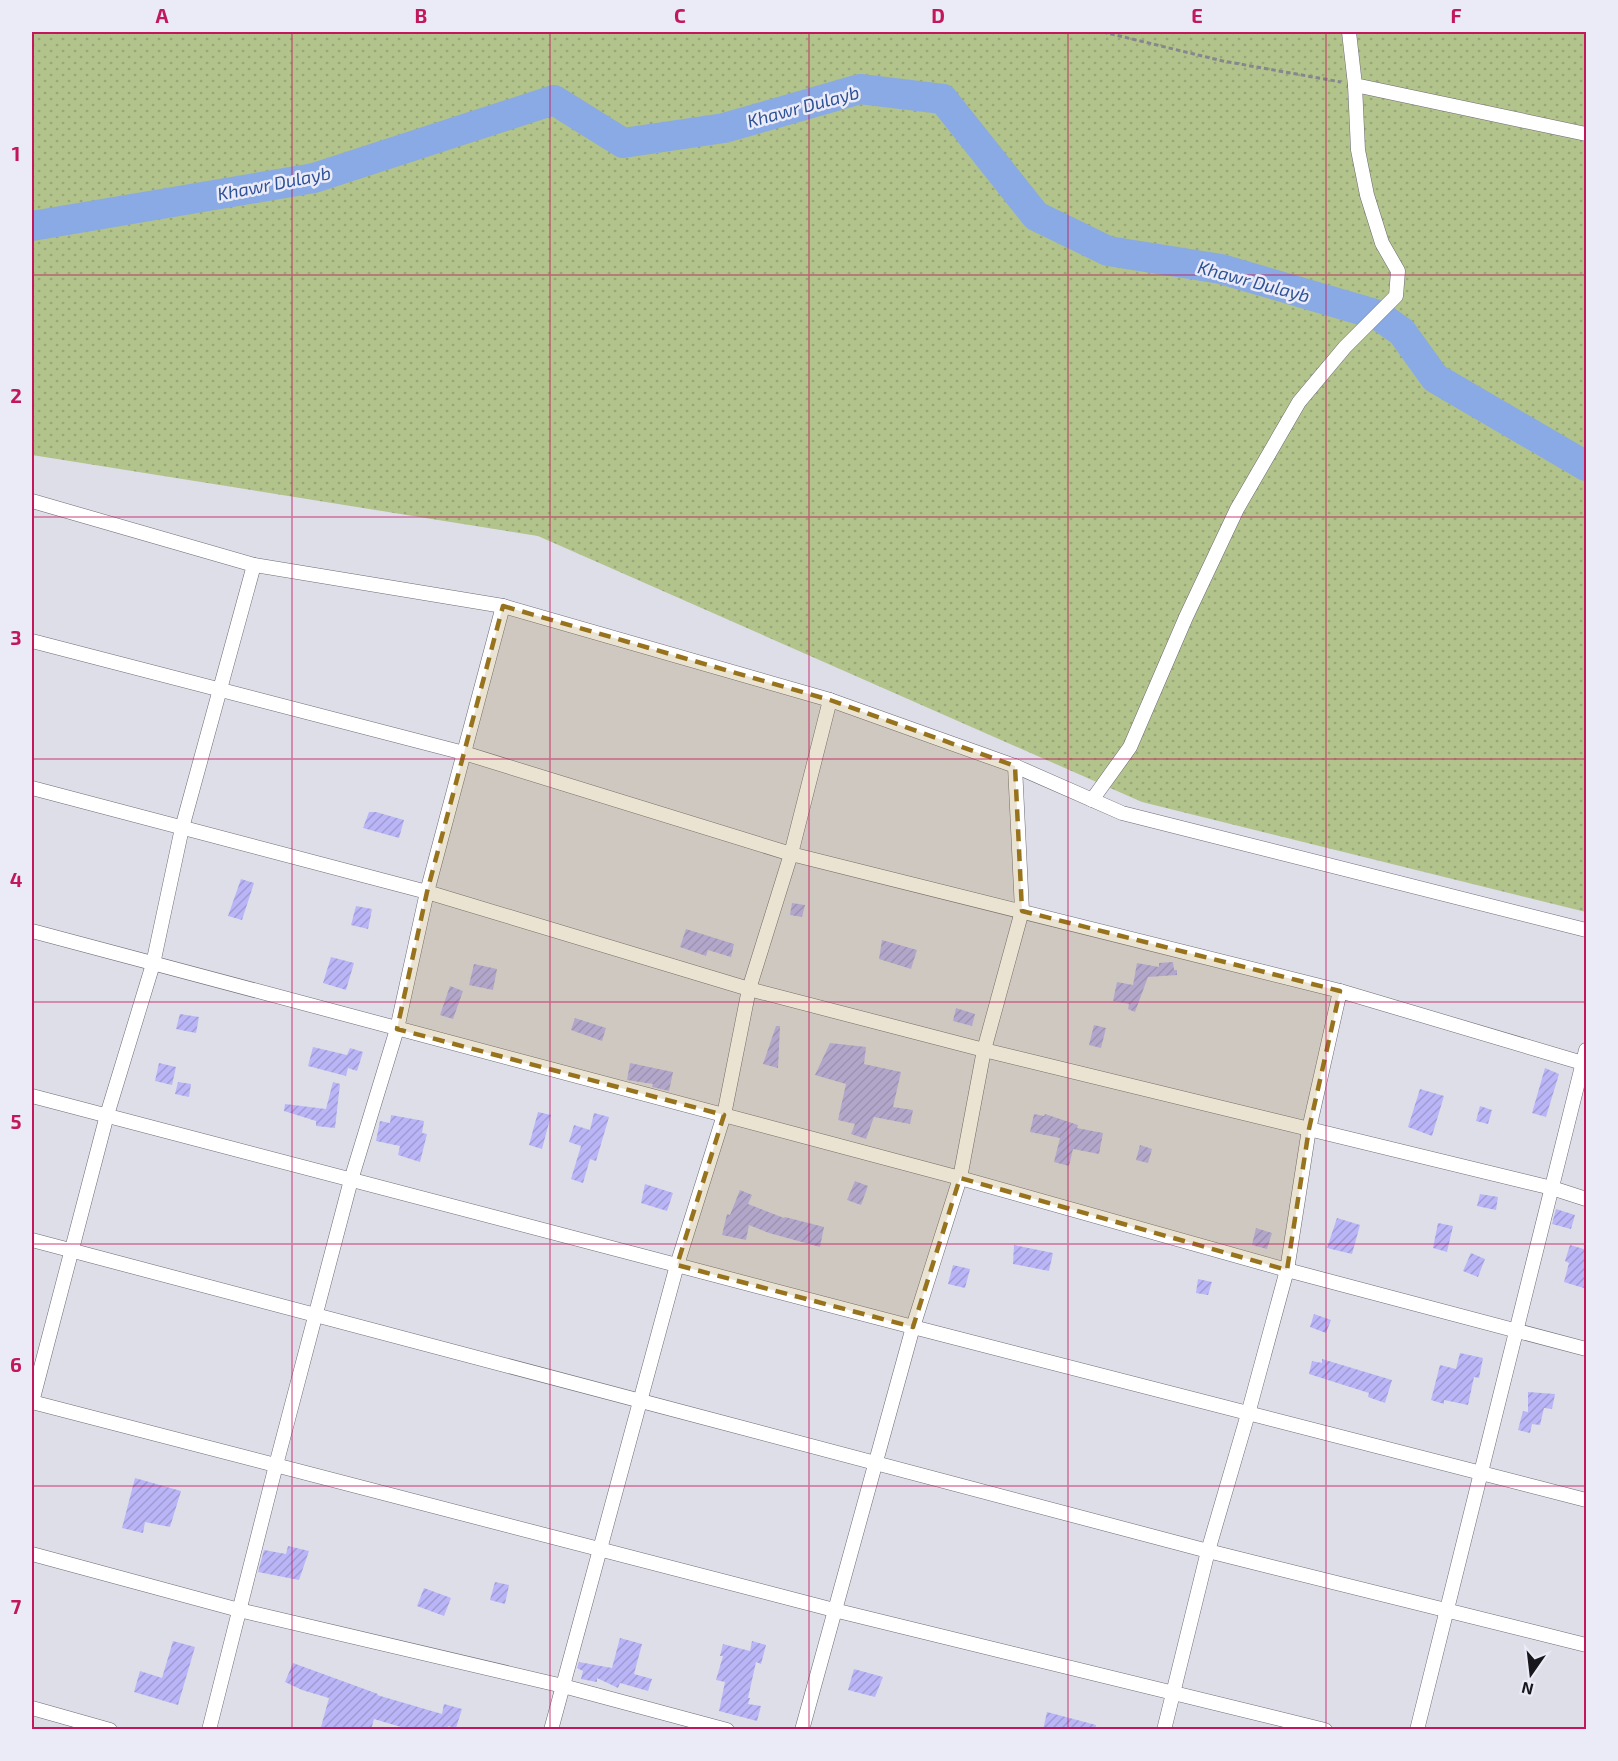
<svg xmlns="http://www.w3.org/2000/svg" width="1618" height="1761" viewBox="0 0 1618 1761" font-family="'Exo 2',sans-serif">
<defs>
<pattern id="green-dots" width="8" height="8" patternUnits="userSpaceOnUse" patternTransform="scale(1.5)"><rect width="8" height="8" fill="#b2c38b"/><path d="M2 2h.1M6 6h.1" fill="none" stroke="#98a777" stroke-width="1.8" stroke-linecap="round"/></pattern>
<pattern id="building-hatch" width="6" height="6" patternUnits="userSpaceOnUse" patternTransform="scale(1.5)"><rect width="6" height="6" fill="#bab5f7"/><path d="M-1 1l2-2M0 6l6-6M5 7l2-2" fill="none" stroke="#9f9bd3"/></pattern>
</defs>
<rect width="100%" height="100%" fill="#dedee9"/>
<!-- green -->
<path fill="url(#green-dots)" d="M32 32H1586V912L1142 802 538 536 32 455Z"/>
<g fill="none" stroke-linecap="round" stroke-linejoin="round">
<!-- river -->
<path stroke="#89aae4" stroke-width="30" d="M32 226 314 178 554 100 623 143 724 128 860 89 943 99 1036 216 1108 251 1221 269 1378 315 1402 332 1435 378 1586 466"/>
</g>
<!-- building -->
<g fill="url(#building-hatch)">
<path d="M369 812H376L404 820 399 838 363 828Z"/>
<path d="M241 879 254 883 242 920 228 916Z"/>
<path d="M792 903 805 905 802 917 790 915Z"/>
<path d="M356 906 372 909 368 929 351 925Z"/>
<path d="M686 929 734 944 731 957 708 950 706 956 680 947Z"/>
<path d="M882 940 917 950 911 969 879 959Z"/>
<path d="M331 957 354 963 346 990 323 983Z"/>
<path d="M1173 962 1174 970H1177V975L1148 977 1135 1012 1128 1009 1129 1004 1113 1001 1117 982 1133 985 1137 963 1159 967V963Z"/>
<path d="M474 964 497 969 493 990 469 985Z"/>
<path d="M450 986 463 991 453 1019 440 1015Z"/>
<path d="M956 1008 975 1014 972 1026 953 1021Z"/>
<path d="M180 1014 199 1017 196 1033 176 1029Z"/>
<path d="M575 1018 606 1028 602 1041 571 1030Z"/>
<path d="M1094 1025 1106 1028 1101 1048 1089 1045Z"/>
<path d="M776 1026H780L778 1068 763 1064Z"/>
<path d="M830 1043 866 1047 864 1064 901 1072 893 1107 913 1110 910 1124 874 1117 866 1139 851 1134 855 1124 838 1120 846 1084 815 1075Z"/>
<path d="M313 1047 347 1055 350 1048 363 1052 357 1071 348 1068 346 1076 308 1066Z"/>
<path d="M159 1063 176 1067 172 1085 155 1081Z"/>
<path d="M630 1063 673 1072 669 1091 652 1087 653 1084 627 1080Z"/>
<path d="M1545 1068 1559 1074 1546 1117 1532 1113Z"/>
<path d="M178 1082 191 1084 189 1097 175 1094Z"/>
<path d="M333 1082 340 1084 335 1128 316 1126V1121L284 1111 285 1104 326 1109Z"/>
<path d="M1420 1089 1444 1096 1432 1136 1408 1127Z"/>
<path d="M1480 1106 1492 1110 1488 1124 1476 1121Z"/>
<path d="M538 1112 551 1115 542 1149 529 1145Z"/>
<path d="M594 1113 609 1117 596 1161 590 1159 583 1183 571 1179 581 1146 569 1142 574 1125 590 1130Z"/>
<path d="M1034 1114 1044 1116 1045 1114 1078 1125 1077 1128 1103 1133 1099 1154 1073 1149 1069 1166 1054 1162 1060 1138 1030 1132Z"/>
<path d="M391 1115 424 1121 422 1133 427 1134 420 1162 398 1155 400 1146 376 1141 380 1121 390 1123Z"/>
<path d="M1140 1145 1152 1149 1148 1163 1136 1160Z"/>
<path d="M855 1181 868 1186 861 1205 847 1200Z"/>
<path d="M645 1184 673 1193 667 1211 641 1203Z"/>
<path d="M740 1190 752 1195 748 1204 784 1218 785 1217 824 1227 820 1247 769 1233 749 1225 746 1240 722 1235 727 1214 730 1215Z"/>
<path d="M1480 1194 1498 1197 1496 1210 1477 1206Z"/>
<path d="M1556 1209 1575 1215 1571 1229 1552 1224Z"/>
<path d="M1337 1218 1360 1225 1352 1254 1327 1248Z"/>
<path d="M1438 1223 1453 1226 1447 1252 1433 1248Z"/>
<path d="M1256 1228 1272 1233 1267 1249 1252 1245Z"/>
<path d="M1014 1245 1053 1253 1049 1271 1013 1264Z"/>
<path d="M1570 1245 1587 1250V1289L1564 1282 1569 1263 1565 1261Z"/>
<path d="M1471 1253 1485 1259 1478 1277 1463 1271Z"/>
<path d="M953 1265 970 1269 965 1288 948 1284Z"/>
<path d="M1198 1279 1212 1282 1208 1295 1196 1293Z"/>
<path d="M1314 1314 1331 1320 1326 1333 1310 1327Z"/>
<path d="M1460 1353 1483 1358 1479 1378 1474 1377 1468 1405 1444 1400V1404L1431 1400 1440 1365 1456 1369Z"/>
<path d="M1322 1359 1392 1380 1385 1403 1368 1397 1369 1393 1309 1374 1312 1361 1322 1363Z"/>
<path d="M1528 1392 1555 1394 1552 1409 1544 1408 1540 1425 1532 1424 1530 1433 1518 1430 1523 1411 1528 1412Z"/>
<path d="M135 1478 181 1491 170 1527 145 1522 143 1533 122 1528Z"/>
<path d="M288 1546 309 1551 299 1580 258 1572 264 1550 286 1554Z"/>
<path d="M495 1582 509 1585 505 1604 490 1600Z"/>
<path d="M424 1588 451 1598 444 1616 417 1606Z"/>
<path d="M620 1638 642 1644 634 1674 652 1679 648 1691 620 1683 618 1688 597 1678V1682L581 1679 583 1671 577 1668 579 1662 612 1668Z"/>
<path d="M173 1641 195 1647 178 1705 134 1692 140 1671 162 1678Z"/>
<path d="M752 1641 766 1645 761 1664 756 1662 748 1698H750L748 1704 761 1706 757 1721 719 1711 725 1682 716 1680 723 1656H720L723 1644 750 1651Z"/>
<path d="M293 1663 378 1694 377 1695 442 1714 444 1704 462 1709 456 1728 448 1726 447 1730H411L374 1719 371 1730H330L321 1727 329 1698 302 1690 285 1682Z"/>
<path d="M854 1669 883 1677 875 1697 848 1690Z"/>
<path d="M1047 1712 1096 1725 1095 1730H1043Z"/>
</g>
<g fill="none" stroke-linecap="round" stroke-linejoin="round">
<defs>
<g id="street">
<path d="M1349 32 1355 85 1586 134"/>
<path d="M32 501 254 565 503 606 830 700 1015 766 1122 813 1586 930"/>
<path d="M32 641 464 753 791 854 1340 991 1586 1064"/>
<path d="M32 788 427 892 749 989 984 1050 1552 1188 1586 1199"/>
<path d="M1092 800 1130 747 1186 617 1237 509 1299 402 1345 347 1396 296 1398 271 1382 243 1367 195 1358 150 1355 85"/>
<path d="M32 931 960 1178 1287 1270 1586 1349"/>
<path d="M32 1096 913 1327 1586 1500"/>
<path d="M32 1240 1208 1551 1586 1645"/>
<path d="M32 1402 834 1610 1325 1730"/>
<path d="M32 1402 107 1115 153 964 182 828 254 565"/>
<path d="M32 1554 239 1610 563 1686 727 1730"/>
<path d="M32 1708 110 1730"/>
<path d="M209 1730 276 1465 351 1180 397 1029 427 892 503 606"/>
<path d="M551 1730 677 1265 724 1115 749 989 791 854 830 700"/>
<path d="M802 1730 913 1327 960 1178 984 1050 1022 911 1015 766"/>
<path d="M1164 1730 1208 1551 1248 1414 1287 1270 1309 1129 1340 991"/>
<path d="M1417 1730 1586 1050"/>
</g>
</defs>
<!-- street casing -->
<use href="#street" stroke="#6c6b75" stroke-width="15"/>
<!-- path -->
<path stroke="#86868e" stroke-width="3" stroke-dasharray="4.5 3" stroke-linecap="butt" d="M1103 32 1223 61 1341 82"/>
<!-- street -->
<use href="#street" stroke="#fff" stroke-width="14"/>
</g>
<!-- marked area -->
<path fill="#98731d" fill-opacity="0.2" stroke="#98731d" stroke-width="4.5" stroke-dasharray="12 8" stroke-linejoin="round" d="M503 606 830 700 1015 766 1022 911 1340 991 1309 1129 1287 1270 960 1178 913 1327 677 1265 724 1115 397 1029 427 892Z"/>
<!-- grid -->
<path fill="none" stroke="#c2185b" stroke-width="1.5" stroke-opacity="0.55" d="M292 32V1730M550 32V1730M809 32V1730M1068 32V1730M1326 32V1730M32 275H1586M32 517H1586M32 759H1586M32 1002H1586M32 1244H1586M32 1486H1586"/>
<g text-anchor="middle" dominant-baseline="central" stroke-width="5" stroke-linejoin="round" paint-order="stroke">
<!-- water labels -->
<g font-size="18" font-style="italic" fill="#2d5298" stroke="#ebebf7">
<text transform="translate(803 106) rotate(-15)">Khawr Dulayb</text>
<text transform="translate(274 183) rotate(-11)">Khawr Dulayb</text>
<text transform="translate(1254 281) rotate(15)">Khawr Dulayb</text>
</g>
</g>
<!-- border -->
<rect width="1618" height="1761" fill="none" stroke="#ebebf7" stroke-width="66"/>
<!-- north arrow -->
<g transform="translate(1531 1674) rotate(194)" stroke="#ebebf7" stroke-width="4.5" paint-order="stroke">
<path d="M0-4.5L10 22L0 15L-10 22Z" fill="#18181c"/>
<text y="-9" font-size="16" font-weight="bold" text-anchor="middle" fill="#18181c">N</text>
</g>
<rect x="33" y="33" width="1552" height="1695" fill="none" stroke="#c2185b" stroke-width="2"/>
<g font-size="20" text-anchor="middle" font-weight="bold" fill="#c2185b">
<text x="162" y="23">A</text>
<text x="421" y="23">B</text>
<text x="680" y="23">C</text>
<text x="938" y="23">D</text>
<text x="1197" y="23">E</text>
<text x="1456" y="23">F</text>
<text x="16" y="161">1</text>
<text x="16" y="403">2</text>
<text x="16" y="645">3</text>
<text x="16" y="887">4</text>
<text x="16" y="1129">5</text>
<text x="16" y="1372">6</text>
<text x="16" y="1614">7</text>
</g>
</svg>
